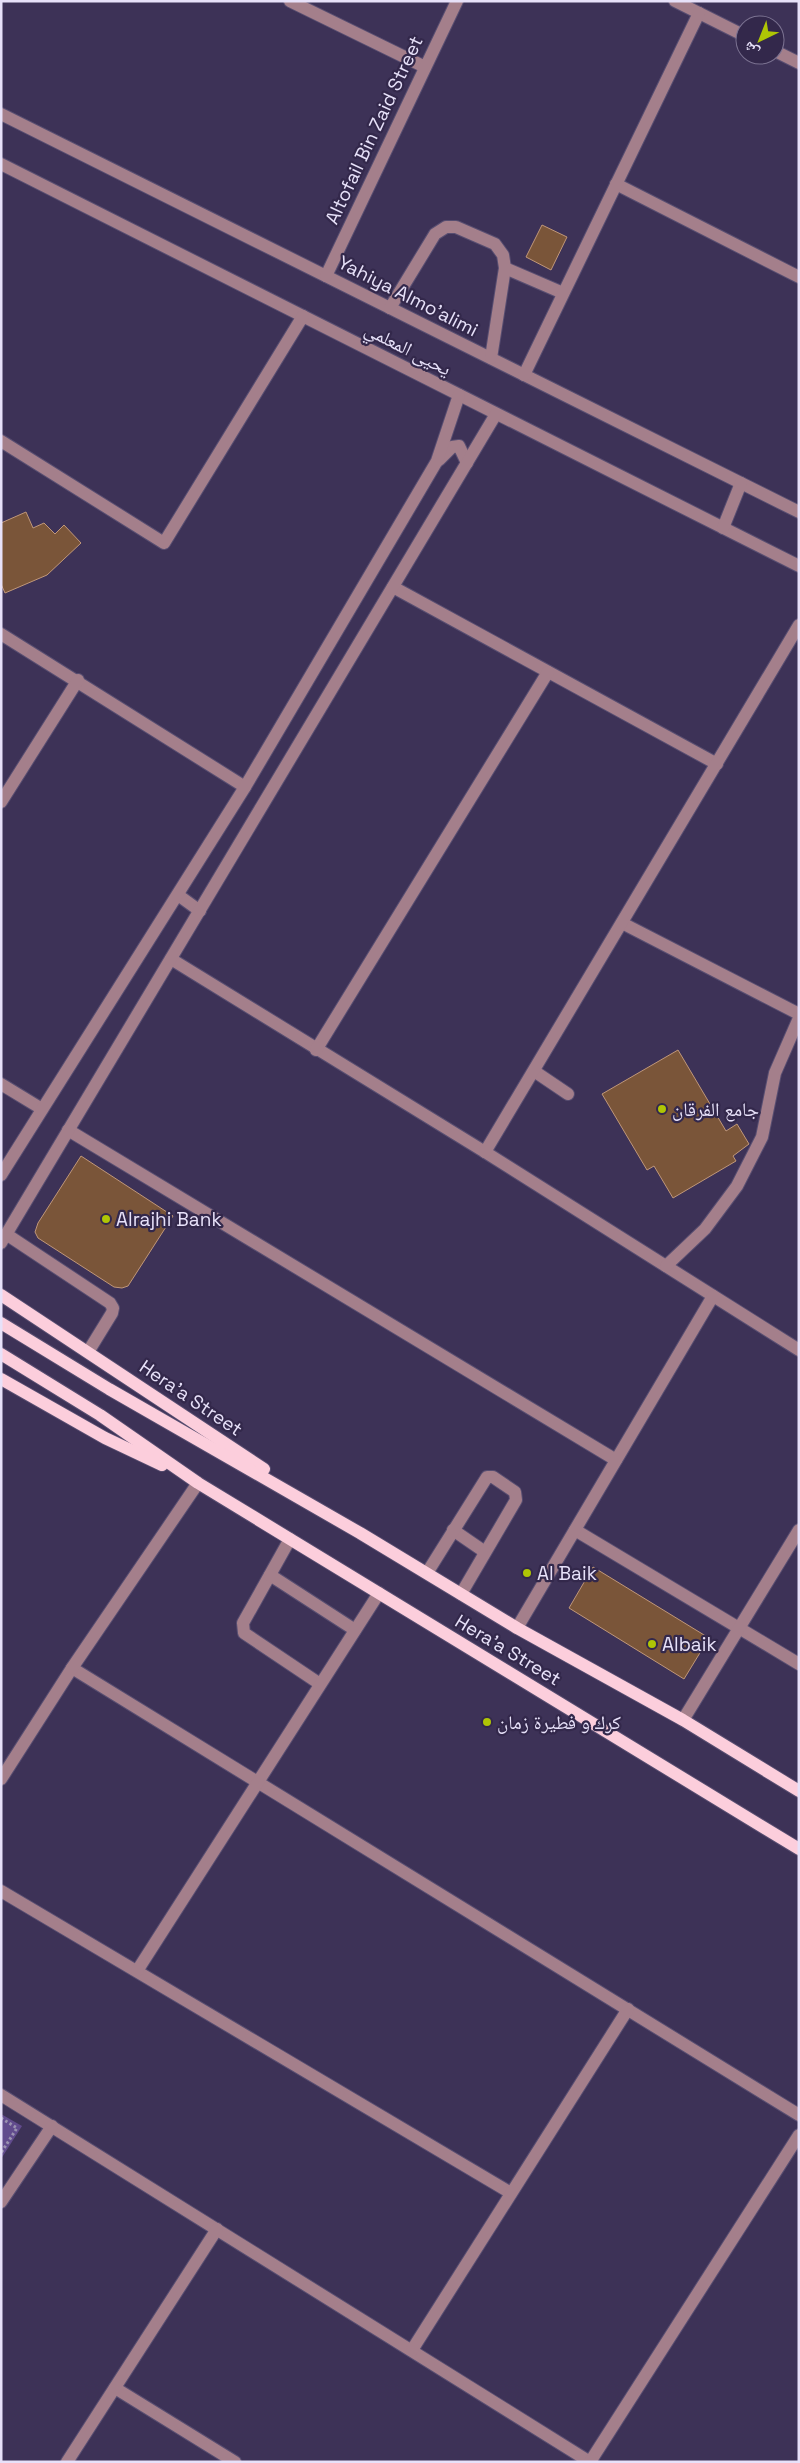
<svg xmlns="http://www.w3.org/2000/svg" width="800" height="2463" viewBox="0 0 800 2463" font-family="'Space Grotesk','Noto Naskh Arabic',sans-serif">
<rect width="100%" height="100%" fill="#3d3257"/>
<!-- green -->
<path fill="#614b8d" d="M1 2114 22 2126 1 2159Z"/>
<!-- building -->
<g fill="#7a5539" stroke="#c09779">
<path d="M542 225 567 237 551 270 526 257Z"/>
<path d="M26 512 33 528 44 523 55 534 64 525 81 543 47 575 5 593 1 584V523Z"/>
<path d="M678 1050 726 1131 737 1124 749 1144 733 1156 736 1161 673 1198 654 1166 647 1170 602 1094Z"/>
<path d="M81 1156 173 1216 128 1286 122 1288 114 1287 38 1238 35 1232 38 1223Z"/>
<path d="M593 1567 709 1638 684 1679 569 1608Z"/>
</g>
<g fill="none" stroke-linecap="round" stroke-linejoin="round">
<defs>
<g id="minor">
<path d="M290 1 425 67"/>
<path d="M675 1 745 36"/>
<path d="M775 51 799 63"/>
<path d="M1 114 799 512"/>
<path d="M1 164 799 566"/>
<path d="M616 184 799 277"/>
<path d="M505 268 563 293"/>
<path d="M326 276 457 1"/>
<path d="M390 308 435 234 446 227H456L495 244 503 255 505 268 491 358"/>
<path d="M524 375 699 13"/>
<path d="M1 441 164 543 303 316"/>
<path d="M439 460 452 447 459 446 467 463"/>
<path d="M723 528 741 483"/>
<path d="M393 587 717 764"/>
<path d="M1 634 245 787"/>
<path d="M1 802 78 680"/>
<path d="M178 895 200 911"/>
<path d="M622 923 799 1014"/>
<path d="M171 959 485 1152 799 1350"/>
<path d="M316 1050 548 672"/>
<path d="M534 1071 568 1094"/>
<path d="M1 1084 42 1109"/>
<path d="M68 1130 616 1460"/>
<path d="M485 1152 799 625"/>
<path d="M1 1175 245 787 437 461 459 395"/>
<path d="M6 1234 110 1303 113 1308 112 1313 88 1352"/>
<path d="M1 1243 496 414"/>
<path d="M666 1266 705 1229 737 1186 762 1137 775 1073 799 1018"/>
<path d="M453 1530 485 1552"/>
<path d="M575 1530 799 1664"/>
<path d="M290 1539 243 1623 244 1633 320 1684"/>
<path d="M427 1573 487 1477H493L515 1492 516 1500 461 1594"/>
<path d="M270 1575 355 1630"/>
<path d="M517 1628 713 1296"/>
<path d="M72 1668 799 2115"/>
<path d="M683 1720 799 1530"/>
<path d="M1 1779 72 1668 198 1483"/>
<path d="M1 1891 511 2193"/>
<path d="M137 1971 379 1593"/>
<path d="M1 2095 590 2462"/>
<path d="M1 2202 52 2126"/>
<path d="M412 2350 628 2009"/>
<path d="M115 2388 235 2462"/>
<path d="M67 2462 217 2229"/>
<path d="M590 2462 799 2135"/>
</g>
<g id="major">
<path d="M1 1295 264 1469"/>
<path d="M1 1323 109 1389 360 1533 517 1628 683 1720 799 1791"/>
<path d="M1 1354 100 1415 198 1483 799 1849"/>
<path d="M1 1379 105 1438 162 1465"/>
</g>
</defs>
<!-- minor casing -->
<use href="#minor" stroke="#584e71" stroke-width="14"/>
<!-- major casing -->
<use href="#major" stroke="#584e71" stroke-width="14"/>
<!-- path -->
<path stroke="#9a92b0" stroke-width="3" stroke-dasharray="2.5 2.5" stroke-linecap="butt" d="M1 2118 17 2128 1 2153"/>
<!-- minor -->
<use href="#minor" stroke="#a47f8b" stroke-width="12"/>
<!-- major -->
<use href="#major" stroke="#fccedc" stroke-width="12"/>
</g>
<!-- markers -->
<g fill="#afc505" stroke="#33284b" stroke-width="2">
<circle cx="662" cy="1109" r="5"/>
<circle cx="106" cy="1219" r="5"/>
<circle cx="527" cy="1573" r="5"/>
<circle cx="652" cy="1644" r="5"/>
<circle cx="487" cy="1722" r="5"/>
</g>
<g text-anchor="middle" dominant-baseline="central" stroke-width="4.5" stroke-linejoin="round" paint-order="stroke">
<!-- street labels -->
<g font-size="19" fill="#e7e1f9" stroke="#33284b">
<text transform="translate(374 130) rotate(-65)">Altofail Bin Zaid Street</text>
<text transform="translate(408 296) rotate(27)">Yahiya Almo'alimi</text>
<text transform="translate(408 349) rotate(27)">يحيى المعلمي</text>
<text transform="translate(191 1398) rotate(34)">Hera'a Street</text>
<text transform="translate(508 1650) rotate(31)">Hera'a Street</text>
</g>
<!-- poi labels -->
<g font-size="19" fill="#e7e1f9" stroke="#33284b" text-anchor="start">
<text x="672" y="1109">جامع الفرقان</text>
<text x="116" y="1219">Alrajhi Bank</text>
<text x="537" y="1573">Al Baik</text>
<text x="662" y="1644">Albaik</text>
<text x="497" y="1722">كرك و فطيرة زمان</text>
</g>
</g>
<!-- border -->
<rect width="800" height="2463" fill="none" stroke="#e7e1f9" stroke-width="5"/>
<!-- north arrow -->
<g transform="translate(760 40) rotate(223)"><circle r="24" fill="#33284b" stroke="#7b7291"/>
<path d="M0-4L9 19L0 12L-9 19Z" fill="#afc505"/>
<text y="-8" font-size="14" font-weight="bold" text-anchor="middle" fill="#e7e1f9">ش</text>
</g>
</svg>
